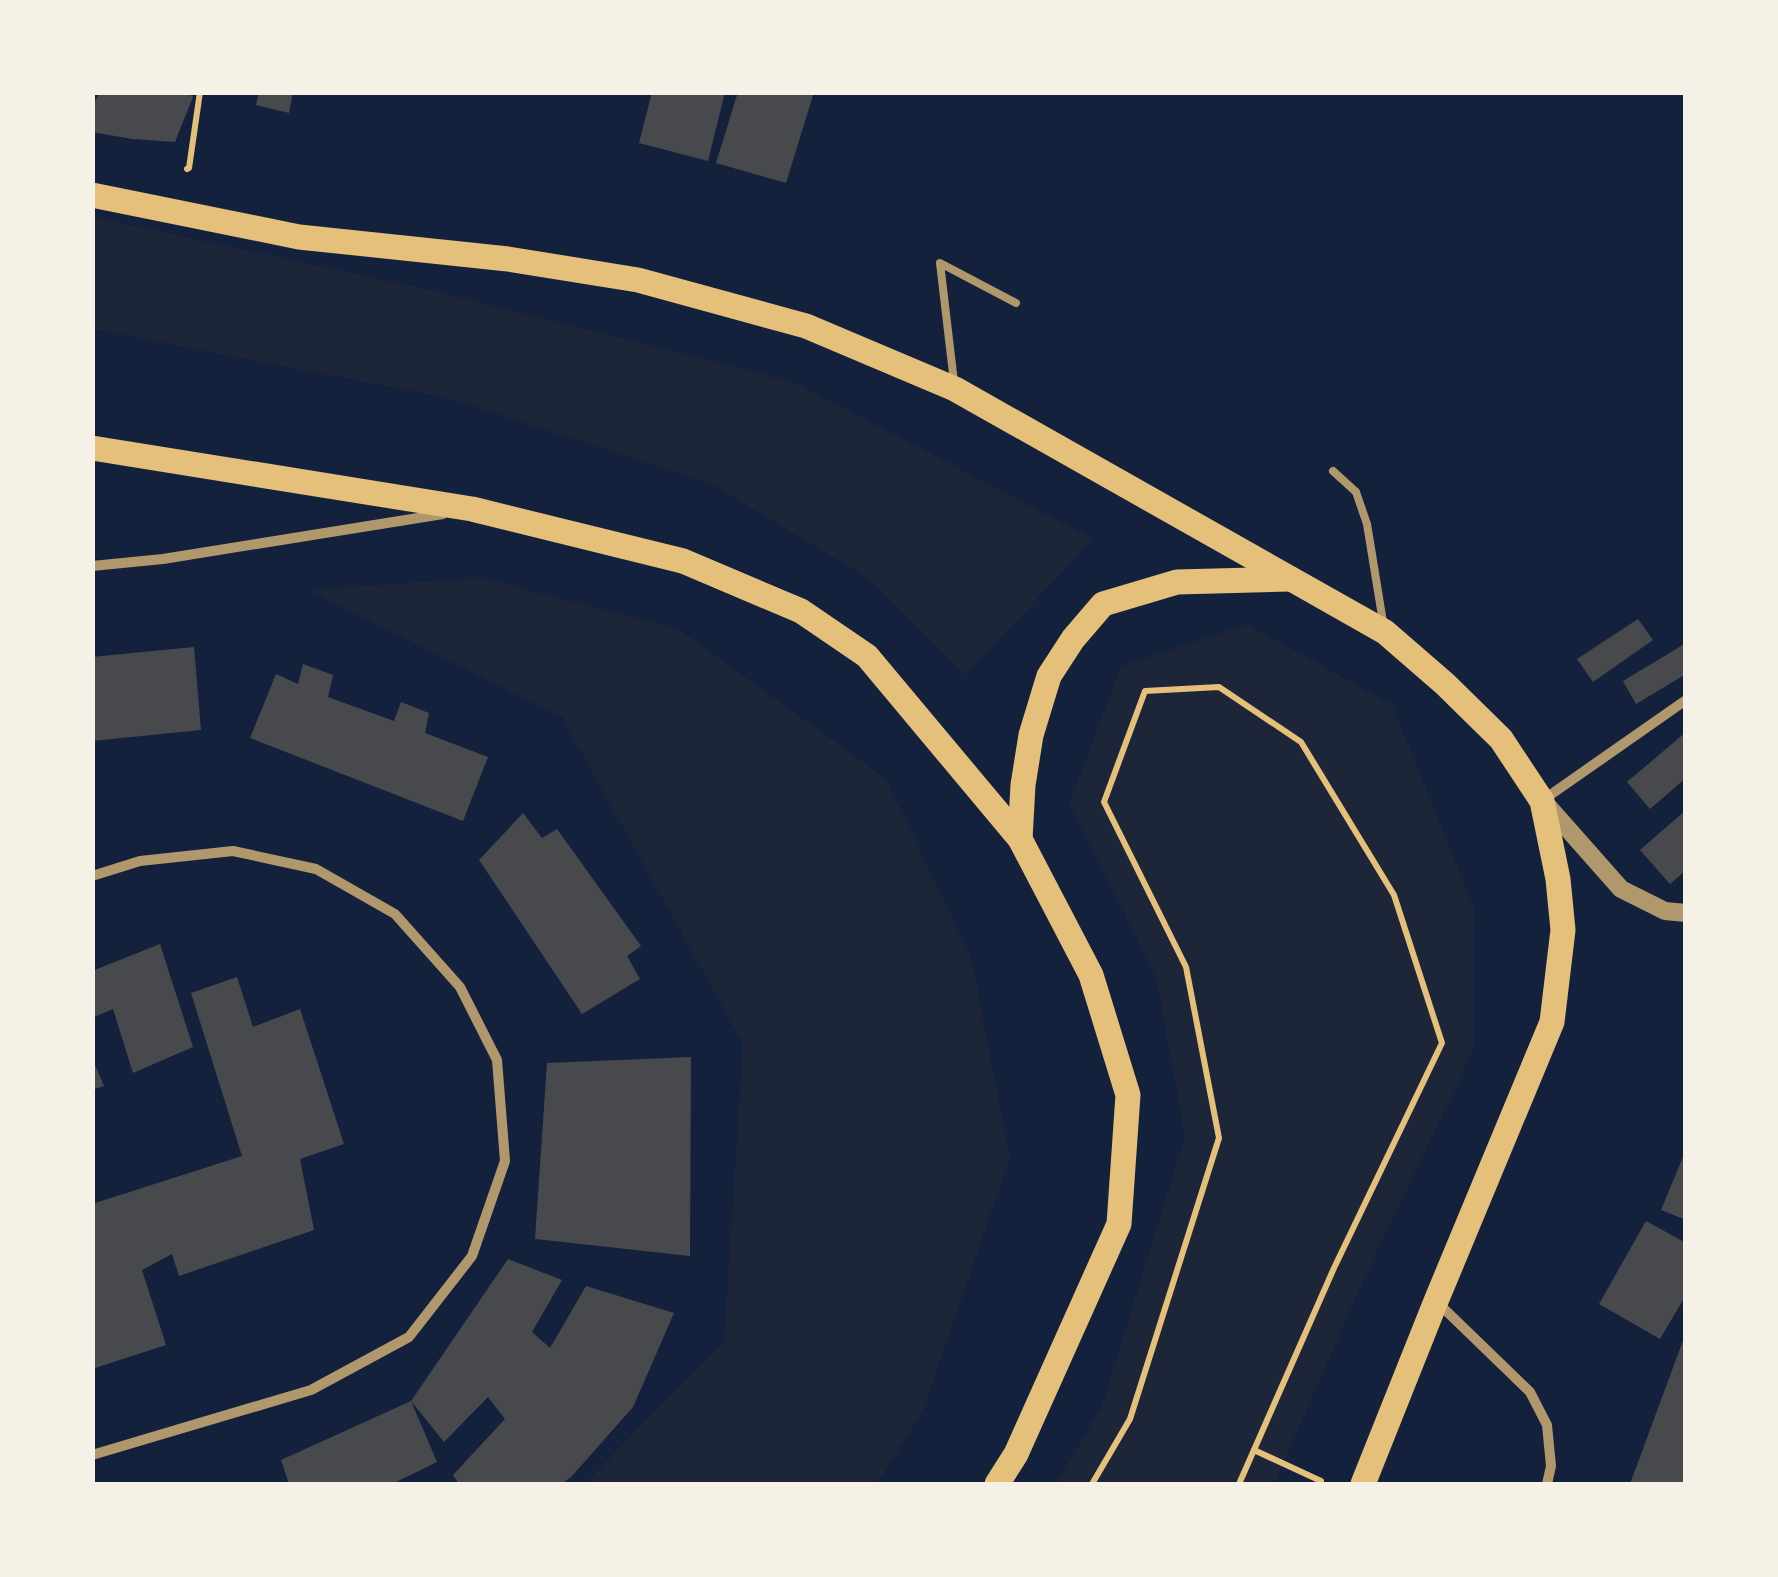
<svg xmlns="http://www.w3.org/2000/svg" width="1778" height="1577" viewBox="0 0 1778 1577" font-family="Roboto,sans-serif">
<rect width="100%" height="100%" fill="#14213d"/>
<!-- green -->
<g fill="#1d2539">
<path d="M93 217 444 293 796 383 1093 539 966 675 871 580 712 484 448 398 93 329Z"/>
<path d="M482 578 677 628 885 778 971 956 1010 1158 923 1410 877 1484H584L724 1342 743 1043 562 717 309 590Z"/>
<path d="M1247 624 1392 705 1474 907 1473 1051 1363 1281 1274 1484H1056L1102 1406 1185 1136 1156 977 1069 804 1121 666Z"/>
</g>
<!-- building -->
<g fill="#48494c">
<path d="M100 92H187L193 97 175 142 132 139 92 132V107Z"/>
<path d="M259 92H293L289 113 256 105Z"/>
<path d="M652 92H725L708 161 639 143Z"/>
<path d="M738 92H814L786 183 716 163Z"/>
<path d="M1638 619 1653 640 1593 682 1577 659Z"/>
<path d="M1686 643V674L1636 704 1623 681Z"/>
<path d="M194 647 201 730 92 741V657Z"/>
<path d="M303 664 333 675 328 697 394 721 401 702 429 713 425 733 488 757 463 821 250 738 276 674 298 684Z"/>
<path d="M1686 732V778L1650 809 1627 782Z"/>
<path d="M1686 810V870L1670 884 1640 850Z"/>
<path d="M523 813 542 838 557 829 641 946 627 956 640 979 582 1014 479 860Z"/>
<path d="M160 944 193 1047 133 1073 113 1009 92 1018V971Z"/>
<path d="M237 977 253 1027 300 1009 344 1144 300 1159 314 1230 179 1276 172 1254 142 1270 166 1345 92 1369V1204L242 1156 191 993Z"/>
<path d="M691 1057 690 1256 535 1239 547 1063Z"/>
<path d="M92 1058 104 1086 92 1090Z"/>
<path d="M1685 1152H1686V1220L1661 1210Z"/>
<path d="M1646 1221 1686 1243V1295L1660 1339 1599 1304Z"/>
<path d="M508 1259 562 1280 532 1332 550 1348 586 1286 674 1313 633 1407 572 1476 562 1484H459L453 1475 505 1419 488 1397 444 1442 411 1401 437 1462 392 1484H289L281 1460 411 1401Z"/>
<path d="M1685 1335 1686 1484H1630Z"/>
</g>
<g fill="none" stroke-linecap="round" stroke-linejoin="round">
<!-- path -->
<g stroke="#e5c07b" stroke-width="6">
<path d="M187 169 189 168 200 92"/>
<path d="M1254 1450 1321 1481"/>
<path d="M1092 1484 1130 1419 1219 1138 1186 967 1104 802 1145 691 1219 687 1301 742 1394 895 1442 1043 1334 1268 1239 1484"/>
</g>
<!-- service -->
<g stroke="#b1986c" stroke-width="8">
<path d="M954 382 940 263 1016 303"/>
<path d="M1333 471 1356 492 1367 524 1383 622"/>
</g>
<!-- minor -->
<g stroke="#b1986c" stroke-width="10">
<path d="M92 566 163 559 443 514"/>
<path d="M1543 800 1686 700"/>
<path d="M92 876 140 861 233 851 316 869 395 914 460 987 497 1060 505 1161 472 1256 409 1337 311 1390 92 1455"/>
<path d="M1437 1302 1530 1392 1547 1425 1551 1466 1547 1484"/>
</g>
<!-- tertiary -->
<path stroke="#b1986c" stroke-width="18" d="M1545 803 1621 889 1665 911 1686 913"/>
<!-- primary -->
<g stroke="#e5c07b" stroke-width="25">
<path d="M92 195 299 237 508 259 638 280 806 326 955 389 1385 632 1445 684 1501 739 1542 801 1558 879 1563 930 1552 1022 1436 1301 1363 1484"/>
<path d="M92 448 472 509 683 561 801 611 867 656 1020 839 1091 975 1128 1095 1119 1224 1016 1454 997 1484"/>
<path d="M1020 839 1023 785 1031 735 1049 676 1073 639 1103 604 1177 582 1290 579"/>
</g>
</g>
<!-- border -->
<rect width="1778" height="1577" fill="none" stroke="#f6f1e7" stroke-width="190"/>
</svg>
